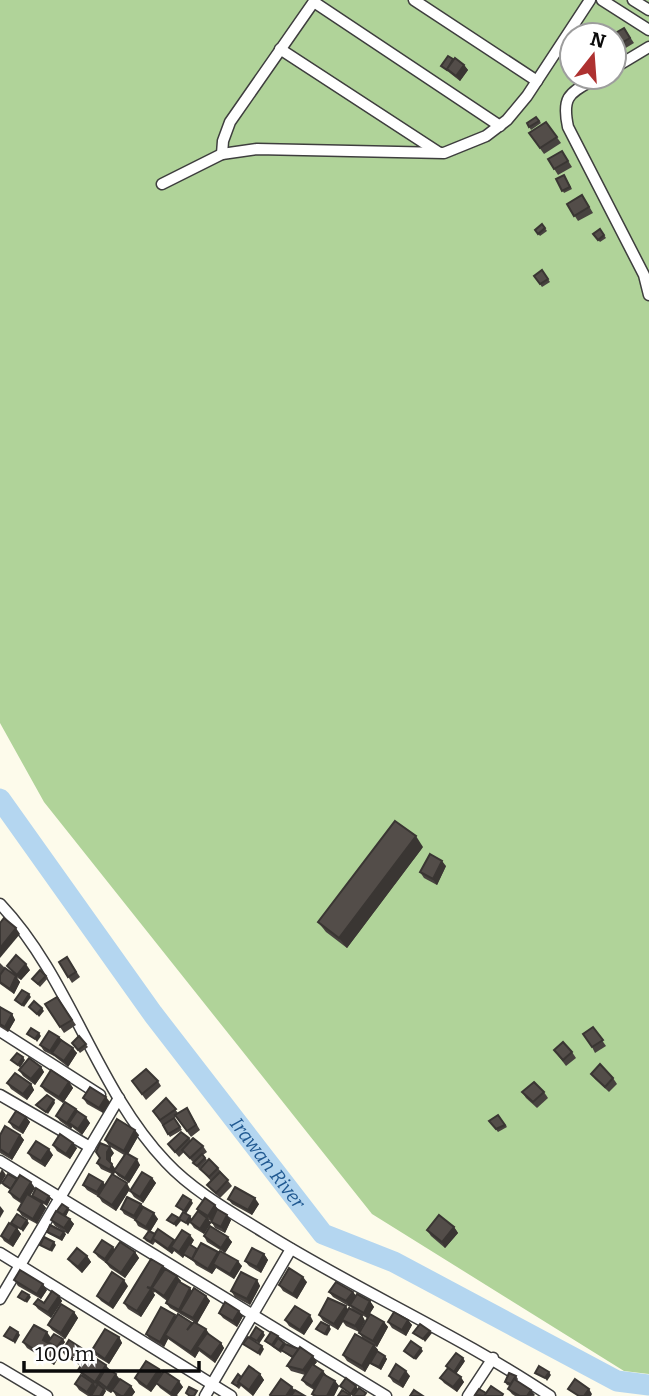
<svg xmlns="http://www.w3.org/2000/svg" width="649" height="1396" viewBox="0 0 649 1396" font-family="Bitter,serif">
<rect width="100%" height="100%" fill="#fdfbeb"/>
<!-- forest -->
<path fill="#b0d399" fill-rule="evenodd" d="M0 0H649V1374L624 1371 372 1214 44 802 0 723ZM572 35H614V77H572Z"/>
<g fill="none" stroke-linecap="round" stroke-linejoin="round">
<!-- river -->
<path stroke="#b4d6f0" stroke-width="21" id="s1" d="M0 799 153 1014 323 1234 394 1262 617 1381 649 1385"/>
<defs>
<g id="street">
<path d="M414 0 537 81"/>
<path d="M602 0 649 30"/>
<path d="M633 0 649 10"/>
<path d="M314 2 500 126"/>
<path d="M280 49 438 152"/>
<path d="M614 68 649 47"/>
<path d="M598 77C571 93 561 94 568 127L644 275 649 295"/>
<path d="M222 154 223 141 230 122 315 0"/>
<path d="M162 184 222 154 257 149 444 153 486 136 507 120 527 96 590 0"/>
<path d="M0 904C71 979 95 1087 166 1162 193 1191 231 1212 265 1233 358 1291 459 1335 550 1396"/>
<path d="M0 1031 100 1095"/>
<path d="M0 1095 90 1147"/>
<path d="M0 1161 386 1396"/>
<path d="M0 1253 231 1396"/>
<path d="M0 1299 119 1098"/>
<path d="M0 1368 47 1396"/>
<path d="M205 1396 291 1249"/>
<path d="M468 1396 493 1358"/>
</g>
</defs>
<!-- street casing -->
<use href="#street" stroke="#3e3e3e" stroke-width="13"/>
<!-- street -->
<use href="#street" stroke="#fff" stroke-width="10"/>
</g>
<!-- wall -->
<g fill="#47423f">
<path d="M624 28 634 43 614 55V35Z"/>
<path d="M453 59 464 65 468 70 460 81 441 66Z"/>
<path d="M572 59V77H577L572 80 562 65Z"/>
<path d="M536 117 541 123 531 130 527 123Z"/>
<path d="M546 122 561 143 544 154 529 133Z"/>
<path d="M562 151 572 167 558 175 548 159Z"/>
<path d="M564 175 572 189 564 193 556 179Z"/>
<path d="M586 201 593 213 578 221 567 204Z"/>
<path d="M542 224 547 231 540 236 535 230Z"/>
<path d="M600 229 606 238 600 242 593 234Z"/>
<path d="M542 270 550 282 542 287 534 276Z"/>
<path d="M423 847 347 948 326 932 318 922Z"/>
<path d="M446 866 437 885 424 878 420 872Z"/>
<path d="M67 957 80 977 72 983 59 962Z"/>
<path d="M0 963 6 969 14 975 7 966 30 970 21 980 16 977 20 982 14 994 0 984Z"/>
<path d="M46 976 48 978 40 987 32 979Z"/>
<path d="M57 997 76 1025 64 1033 60 1027Z"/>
<path d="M0 1007 12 1014 15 1020 8 1032 0 1027Z"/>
<path d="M593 1027 606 1046 595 1053 592 1047Z"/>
<path d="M79 1036 88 1047 80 1053 72 1043Z"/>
<path d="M59 1037 77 1053 68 1067 54 1056 44 1051 40 1045Z"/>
<path d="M554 1050 572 1052 576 1058 566 1066Z"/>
<path d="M41 1067 44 1072 35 1085 23 1076 19 1070Z"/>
<path d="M591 1074 613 1078 617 1084 609 1092 595 1079Z"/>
<path d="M132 1081H158L161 1086 146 1100Z"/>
<path d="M69 1082 73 1088 63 1103 45 1091 41 1086Z"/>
<path d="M7 1083 31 1084 34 1090 27 1100 11 1089Z"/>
<path d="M522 1092H544L548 1098 537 1108 526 1098Z"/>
<path d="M83 1098 110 1102 103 1113 87 1104Z"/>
<path d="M166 1098 178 1113 187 1108 200 1130 191 1137 176 1117 174 1118 182 1130 170 1137 153 1111Z"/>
<path d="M76 1109 90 1123 82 1135 72 1127 71 1129 60 1121 56 1116Z"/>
<path d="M498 1115 507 1127 498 1132 489 1121Z"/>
<path d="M26 1117 30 1122 23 1134 13 1128 9 1122Z"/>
<path d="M0 1135H20L24 1140 12 1160 0 1153Z"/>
<path d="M139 1135 128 1154 140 1165 129 1183 118 1176 115 1172 114 1175 130 1189 116 1211 102 1202 99 1197 87 1190 83 1185H105L112 1174 101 1169 97 1163 100 1158 114 1153 111 1157V1163L115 1169 124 1155 109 1146 105 1140Z"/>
<path d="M189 1138 191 1141 203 1146 207 1152 203 1155 207 1160 199 1169 184 1152 179 1157 168 1144Z"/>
<path d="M53 1145 77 1148 70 1159 57 1151Z"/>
<path d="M28 1153 53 1155 45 1167 32 1159Z"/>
<path d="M218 1168 232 1186 220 1198 211 1190 207 1185 211 1181 200 1169Z"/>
<path d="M152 1178 156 1183 143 1203 134 1197 130 1191Z"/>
<path d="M17 1180 35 1188 30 1196 34 1198 32 1196H49L51 1198 47 1206 42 1203 46 1208 37 1224 22 1216 18 1210 22 1204 13 1198 9 1192 11 1190 4 1186 2 1183Z"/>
<path d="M228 1199 259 1204 252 1215 232 1204Z"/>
<path d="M141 1204 158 1219 150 1232 155 1234 175 1241 194 1240 191 1245 198 1249 218 1252 242 1266 234 1279 216 1268 212 1274 196 1265 194 1262 184 1255 183 1258 174 1251 172 1254 155 1242 153 1245 146 1241 144 1238 148 1231 138 1226 135 1220 124 1214 121 1209Z"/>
<path d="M215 1205 219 1211 231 1220 225 1233 215 1228 211 1221 209 1220 211 1223 204 1234 194 1228 190 1222 200 1213 197 1209Z"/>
<path d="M68 1208 69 1210 66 1216 74 1224 68 1234 55 1226 51 1220Z"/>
<path d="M454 1227 458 1233 445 1248 431 1236 427 1230Z"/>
<path d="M17 1228 21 1234 13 1247 4 1241 1 1236Z"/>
<path d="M47 1232 66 1234 62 1241 49 1234Z"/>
<path d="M204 1236 228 1237 232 1242 225 1253 207 1242Z"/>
<path d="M115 1250 135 1252 139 1258 125 1278 110 1268 106 1263 98 1257 94 1252Z"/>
<path d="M264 1254 268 1260 261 1273 249 1266 245 1261Z"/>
<path d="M87 1256 91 1262 82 1273 72 1264 68 1259Z"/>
<path d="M163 1266 181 1281 180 1282 192 1291 206 1296 210 1301 197 1323 206 1329 209 1335 221 1343 224 1348 215 1363 199 1351 195 1358 168 1339 164 1347 150 1339 146 1334 175 1315 176 1317 192 1324 194 1322 170 1308 166 1303 167 1301 155 1292 153 1293 155 1295 141 1317 128 1309 124 1303Z"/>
<path d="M14 1280 47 1290 41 1299 18 1286Z"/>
<path d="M257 1280 260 1286 250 1305 235 1297 231 1291Z"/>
<path d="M307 1282 297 1299 283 1291 279 1285Z"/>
<path d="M128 1286 113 1309 101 1301 97 1296Z"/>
<path d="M329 1292H353L356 1296 370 1301 374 1307 367 1318 362 1315 365 1321 359 1332 346 1326 343 1322 338 1330 323 1321 319 1315 348 1309 354 1311 350 1306V1307L333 1297Z"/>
<path d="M59 1296 62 1301 51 1318 38 1309 34 1304 44 1303Z"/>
<path d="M74 1312 78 1318 65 1339 52 1330 48 1325Z"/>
<path d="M219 1313 243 1316 237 1327 223 1318Z"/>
<path d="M285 1320 313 1321 304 1335 289 1326Z"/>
<path d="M408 1320 412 1325 406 1336 392 1328 388 1322Z"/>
<path d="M384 1322 388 1327 377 1347 375 1346 378 1350 377 1351 387 1359 381 1370 372 1365 370 1363 365 1372 347 1361 343 1355 362 1337 359 1333Z"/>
<path d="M278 1336 285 1344 317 1362 314 1365 327 1376 335 1381 339 1386 334 1396H313L312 1394 314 1390 306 1385 302 1380 305 1375 291 1371 287 1366 292 1358 282 1351 281 1353 267 1343 265 1341Z"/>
<path d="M119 1337 122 1343 109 1364 96 1356 92 1350Z"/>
<path d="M51 1338 65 1342 59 1350H58L61 1353 54 1365 27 1348 23 1342Z"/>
<path d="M62 1351H86L89 1355 110 1370 120 1379 131 1386 135 1392 132 1396H116L113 1391 111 1393 104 1389 106 1391 103 1396H88L79 1390 75 1384 82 1375 78 1370 81 1366 66 1357Z"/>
<path d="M465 1361 456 1374 464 1382 457 1392 444 1383 440 1378Z"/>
<path d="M162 1373 183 1387 177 1395 178 1396H171L160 1388 157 1384 151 1392 139 1384 135 1378Z"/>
<path d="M260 1374 264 1380 253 1396 241 1386 239 1389 232 1383 241 1377Z"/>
<path d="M389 1376H410L403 1388 393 1382Z"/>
<path d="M516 1376 518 1379 517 1381 535 1396H515L512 1394 508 1389 510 1386 507 1385 505 1382Z"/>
</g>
<!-- shaded-wall -->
<g fill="#3a3633">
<path d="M464 65 468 70 460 81 456 76Z"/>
<path d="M416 836 423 847 347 948 339 938Z"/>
<path d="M442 861 446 866 437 885 433 879Z"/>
<path d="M16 928 20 934 0 958V948Z"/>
<path d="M26 964 30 970 21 980 17 975Z"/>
<path d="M16 976 20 982 14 994 10 989Z"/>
<path d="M29 994 31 997 24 1007 22 1005Z"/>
<path d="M42 1008 44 1011 39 1017 37 1014Z"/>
<path d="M12 1014 15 1020 8 1032 5 1027Z"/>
<path d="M39 1033 41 1036 37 1042 35 1039Z"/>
<path d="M59 1037 63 1042 52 1053 54 1057 50 1051Z"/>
<path d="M73 1048 77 1053 68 1067 64 1061Z"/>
<path d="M23 1057 25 1060 20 1068 18 1065Z"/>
<path d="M41 1067 44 1072 35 1085 31 1079Z"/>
<path d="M69 1082 73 1088 63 1103 59 1097Z"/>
<path d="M31 1084 34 1090 27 1100 23 1094Z"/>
<path d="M106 1097 110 1102 103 1113 99 1108Z"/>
<path d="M54 1100 55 1103 48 1114 46 1112Z"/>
<path d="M76 1109 80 1115 69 1123 72 1127 71 1129 67 1123Z"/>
<path d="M26 1117 30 1122 23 1134 19 1128Z"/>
<path d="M86 1117 90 1123 82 1135 78 1129Z"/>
<path d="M135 1130 139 1135 127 1156 124 1151Z"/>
<path d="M20 1135 24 1140 12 1160 9 1155Z"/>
<path d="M73 1143 77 1148 70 1159 66 1154Z"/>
<path d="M110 1147 114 1153 111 1157V1165L107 1159V1152Z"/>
<path d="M49 1149 53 1155 45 1167 41 1161Z"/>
<path d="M137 1159 140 1165 129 1183 125 1178Z"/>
<path d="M112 1164 116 1170 113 1175 110 1170Z"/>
<path d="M2 1169 6 1175 0 1185V1173Z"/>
<path d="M152 1178 156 1183 143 1203 140 1197Z"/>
<path d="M31 1182 35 1188 24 1205 20 1200Z"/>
<path d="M103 1182 107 1187 101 1198 97 1192Z"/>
<path d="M127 1183 130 1189 116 1211 112 1205Z"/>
<path d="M49 1196 51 1198 47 1206 45 1203Z"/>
<path d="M255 1198 259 1204 252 1215 248 1210Z"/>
<path d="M191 1200 193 1203 186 1214 184 1211Z"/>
<path d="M42 1203 46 1208 37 1224 33 1219Z"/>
<path d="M141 1204 145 1210 138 1222 134 1216Z"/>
<path d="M215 1205 219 1211 212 1222 208 1216Z"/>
<path d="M0 1206 4 1211 0 1218Z"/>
<path d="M68 1208 69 1210 65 1218 63 1215Z"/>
<path d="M154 1213 158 1219 150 1232 146 1227Z"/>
<path d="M227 1215 231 1220 225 1233 221 1227Z"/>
<path d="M190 1216 192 1219 188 1226 186 1223Z"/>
<path d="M179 1218 181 1221 176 1227 174 1224Z"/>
<path d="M207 1218 211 1223 204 1234 200 1229Z"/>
<path d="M70 1219 74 1224 68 1234 64 1228Z"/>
<path d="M27 1220 29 1223 23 1232 21 1229Z"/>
<path d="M454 1227 458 1233 445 1248 442 1242Z"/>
<path d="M17 1228 21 1234 13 1247 9 1241Z"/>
<path d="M64 1232 66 1234 62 1241 60 1238Z"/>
<path d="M190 1235 194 1240 183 1258 179 1252Z"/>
<path d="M228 1237 232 1242 225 1253 221 1248Z"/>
<path d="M174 1240 178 1245 171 1247 174 1251 172 1254 168 1249Z"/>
<path d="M54 1242 56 1245 52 1252 50 1250Z"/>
<path d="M113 1247 117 1253 109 1264 105 1259Z"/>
<path d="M135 1252 139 1258 125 1278 121 1273Z"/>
<path d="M218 1252 221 1257 213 1264 216 1268 212 1274 208 1269Z"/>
<path d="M264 1254 268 1260 261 1273 257 1267Z"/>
<path d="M87 1256 91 1262 82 1273 78 1267Z"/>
<path d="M238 1261 242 1266 234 1279 230 1274Z"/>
<path d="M163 1266 167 1272 152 1288 155 1293 151 1288Z"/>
<path d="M177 1276 181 1281 168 1301 164 1296Z"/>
<path d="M303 1277 307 1282 297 1299 293 1294Z"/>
<path d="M124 1280 128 1286 113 1309 109 1304Z"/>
<path d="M257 1280 260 1286 250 1305 247 1299Z"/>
<path d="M43 1284 47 1290 41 1299 37 1294Z"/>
<path d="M190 1288 194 1294 180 1311 183 1316 179 1310Z"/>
<path d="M151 1289 155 1295 141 1317 137 1311Z"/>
<path d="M353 1292 357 1297 350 1307 346 1301Z"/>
<path d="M29 1295 31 1297 27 1303 25 1301Z"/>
<path d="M59 1296 62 1301 51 1318 48 1312Z"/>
<path d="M206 1296 210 1301 197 1324 193 1318Z"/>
<path d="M370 1301 374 1307 367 1318 364 1313Z"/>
<path d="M346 1306 349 1311 338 1330 334 1324Z"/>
<path d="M239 1311 243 1316 237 1327 233 1321Z"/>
<path d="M74 1312 78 1318 65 1339 61 1333Z"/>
<path d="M175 1315 179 1321 165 1335 168 1339 164 1347 160 1342Z"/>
<path d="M310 1315 313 1321 304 1335 300 1330Z"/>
<path d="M362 1315 365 1321 359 1332 355 1326Z"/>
<path d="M408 1320 412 1325 406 1336 402 1330Z"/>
<path d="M384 1322 388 1327 377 1347 373 1341Z"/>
<path d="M329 1326 331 1329 327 1336 325 1334Z"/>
<path d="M206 1329 210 1335 200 1350 197 1347 199 1351 195 1358 191 1352Z"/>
<path d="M430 1331 432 1333 425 1342 423 1339Z"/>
<path d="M18 1332 20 1335 15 1344 13 1341Z"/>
<path d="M47 1332 51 1338 47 1345 43 1340Z"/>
<path d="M263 1332 265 1335 259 1344 257 1341Z"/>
<path d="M119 1337 122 1343 109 1364 105 1359Z"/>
<path d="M63 1339 65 1342 59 1350 57 1347Z"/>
<path d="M221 1343 224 1348 215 1363 211 1357Z"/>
<path d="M374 1345 378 1350 365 1372 362 1366Z"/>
<path d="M262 1346 264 1349 260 1356 258 1353Z"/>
<path d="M57 1348 61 1353 54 1365 50 1360Z"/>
<path d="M421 1348 423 1351 416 1360 414 1358Z"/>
<path d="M86 1351 89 1356 82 1367 79 1362Z"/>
<path d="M313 1356 317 1362 306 1375 303 1370Z"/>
<path d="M385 1356 387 1359 381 1370 379 1367Z"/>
<path d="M463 1358 465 1361 456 1374 454 1372Z"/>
<path d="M106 1365 110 1371 98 1381 100 1385 99 1387 95 1382Z"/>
<path d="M159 1369 163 1374 151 1392 147 1387Z"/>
<path d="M323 1371 327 1376 316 1392 312 1386Z"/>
<path d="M406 1371 410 1376 403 1388 399 1382Z"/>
<path d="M549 1372 551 1375 547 1381 545 1378Z"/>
<path d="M116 1374 120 1380 111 1393 107 1388Z"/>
<path d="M260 1374 264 1380 253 1396 249 1390Z"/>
<path d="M461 1377 464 1382 457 1392 453 1387Z"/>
<path d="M179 1381 183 1387 176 1396H173L171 1393Z"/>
<path d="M335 1381 339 1386 334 1396H327Z"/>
<path d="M93 1383 97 1389 92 1396H90L87 1392Z"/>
<path d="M131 1386 135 1392 132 1396H124Z"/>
<path d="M356 1386 358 1389 352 1396 351 1394Z"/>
<path d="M292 1387 296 1392 294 1396H286Z"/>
<path d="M104 1389 106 1391 103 1396H100Z"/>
<path d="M589 1389 592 1394 591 1396H584Z"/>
<path d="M531 1390 535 1395 527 1396Z"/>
</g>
<!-- building -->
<g fill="#534d49" stroke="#3a3633" stroke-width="2">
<path d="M624 28 630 38 614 47V35H612Z"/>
<path d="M448 56 453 59 447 70 441 66Z"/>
<path d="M455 58 464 65 456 76 447 69Z"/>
<path d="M572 59V72L568 75 562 65Z"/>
<path d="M536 117 539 121 529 127 527 123Z"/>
<path d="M546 122 557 137 540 148 529 133Z"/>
<path d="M562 151 568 161 554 169 548 159Z"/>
<path d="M564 175 570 187 562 191 556 179Z"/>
<path d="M582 195 589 207 574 216 567 204Z"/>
<path d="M542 224 545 228 538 234 535 230Z"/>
<path d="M600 229 604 235 598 240 593 234Z"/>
<path d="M542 270 548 279 540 284 534 276Z"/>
<path d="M395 821 416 836 339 938 318 922Z"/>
<path d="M430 854 442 861 433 879 420 872Z"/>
<path d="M4 918 16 928 0 948V923Z"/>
<path d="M16 955 26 964 17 975 7 966Z"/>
<path d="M67 957 76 972 68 977 59 962Z"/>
<path d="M5 968 16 976 10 989 0 982V975Z"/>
<path d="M40 970 46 976 38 984 32 979Z"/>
<path d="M22 990 29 994 22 1005 15 1000Z"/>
<path d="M57 997 72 1020 60 1027 45 1004Z"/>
<path d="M34 1001 42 1008 37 1014 29 1007Z"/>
<path d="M0 1007 12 1014 5 1027 0 1024Z"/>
<path d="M593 1027 603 1040 592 1047 583 1034Z"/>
<path d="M31 1028 39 1033 35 1039 27 1034Z"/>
<path d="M49 1031 59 1037 50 1051 40 1045Z"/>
<path d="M79 1036 86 1044 78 1050 72 1043Z"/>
<path d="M61 1040 73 1048 64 1061 52 1053Z"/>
<path d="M563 1042 572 1052 563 1060 554 1050Z"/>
<path d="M17 1053 23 1057 18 1065 11 1060Z"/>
<path d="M29 1058 41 1067 31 1079 19 1070Z"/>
<path d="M600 1064 613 1078 605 1087 591 1074Z"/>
<path d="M146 1069 158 1081 142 1094 132 1081Z"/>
<path d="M51 1070 69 1082 59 1097 41 1086Z"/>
<path d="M15 1073 31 1084 23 1094 7 1083Z"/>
<path d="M534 1082 544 1092 533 1102 522 1092Z"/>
<path d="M90 1087 106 1097 99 1108 83 1098Z"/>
<path d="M47 1095 54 1100 46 1112 36 1105Z"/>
<path d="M166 1098 176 1109 160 1120 153 1111Z"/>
<path d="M65 1102 76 1109 67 1123 56 1116Z"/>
<path d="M187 1108 196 1125 187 1131 175 1115Z"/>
<path d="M16 1111 26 1117 19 1128 9 1122Z"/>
<path d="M77 1111 86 1117 78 1129 69 1123Z"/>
<path d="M498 1115 505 1125 496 1129 489 1121Z"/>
<path d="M174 1118 180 1127 168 1134 163 1125Z"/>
<path d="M117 1119 135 1130 124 1151 105 1140Z"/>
<path d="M5 1126 20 1135 9 1155 0 1149V1135Z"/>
<path d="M181 1132 189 1138 175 1152 168 1144Z"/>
<path d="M60 1134 73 1143 66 1154 53 1145Z"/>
<path d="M193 1138 203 1146 190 1158 182 1150Z"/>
<path d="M36 1141 49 1149 41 1161 28 1153Z"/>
<path d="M100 1143 110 1147 107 1152V1159L112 1164 110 1170 97 1163 100 1158 96 1152Z"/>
<path d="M126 1153 137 1159 125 1178 114 1171Z"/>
<path d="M202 1154 205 1158 197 1166 193 1163Z"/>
<path d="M209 1159 218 1168 209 1177 200 1169Z"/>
<path d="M142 1172 152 1178 140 1197 130 1191Z"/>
<path d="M220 1172 228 1180 216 1193 207 1185Z"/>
<path d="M8 1174 17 1179 11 1189 2 1183Z"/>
<path d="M89 1174 103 1182 97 1192 83 1185Z"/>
<path d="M112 1174 127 1183 112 1205 98 1196Z"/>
<path d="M20 1175 31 1182 20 1200 9 1192Z"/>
<path d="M235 1187 255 1198 248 1210 228 1199Z"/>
<path d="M36 1188 49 1196 45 1203 32 1196Z"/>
<path d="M27 1194 42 1203 33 1219 18 1210Z"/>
<path d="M183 1195 191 1200 184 1211 176 1206Z"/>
<path d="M127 1197 141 1204 134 1216 121 1209Z"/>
<path d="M205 1198 215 1205 208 1216 197 1209Z"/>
<path d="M62 1204 68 1208 63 1215 57 1211Z"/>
<path d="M143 1207 154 1213 146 1227 135 1220Z"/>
<path d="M217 1209 227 1215 221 1227 211 1222Z"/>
<path d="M56 1211 70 1219 64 1228 51 1220Z"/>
<path d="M198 1211 207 1218 200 1229 190 1222Z"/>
<path d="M183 1212 190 1216 186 1223 179 1219Z"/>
<path d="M17 1214 27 1220 21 1229 11 1223Z"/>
<path d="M172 1214 179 1218 174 1224 167 1220Z"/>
<path d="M439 1215 454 1227 442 1242 427 1230Z"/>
<path d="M9 1223 17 1228 9 1241 1 1236Z"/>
<path d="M50 1225 64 1232 60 1238 47 1232Z"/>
<path d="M210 1226 228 1237 221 1248 204 1236Z"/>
<path d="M158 1229 174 1240 168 1249 152 1238Z"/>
<path d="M182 1230 190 1235 179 1252 171 1247Z"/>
<path d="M149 1231 155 1234 151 1242 144 1238Z"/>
<path d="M44 1237 54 1242 50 1250 40 1245Z"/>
<path d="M102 1240 113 1247 105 1259 94 1252Z"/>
<path d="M120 1242 135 1252 121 1273 106 1262Z"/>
<path d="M201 1243 218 1252 208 1269 192 1259Z"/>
<path d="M189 1244 197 1249 192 1259 183 1254Z"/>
<path d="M77 1248 87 1256 78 1267 68 1259Z"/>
<path d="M252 1248 264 1254 257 1267 245 1261Z"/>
<path d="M220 1251 238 1261 230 1274 213 1264Z"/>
<path d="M151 1259 163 1266 151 1288 147 1287 151 1289 137 1311 124 1303Z"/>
<path d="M289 1268 303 1277 293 1294 279 1285Z"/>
<path d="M165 1269 177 1276 164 1296 152 1288Z"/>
<path d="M20 1270 43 1284 37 1294 14 1280Z"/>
<path d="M112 1272 124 1280 109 1304 97 1296Z"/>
<path d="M241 1272 257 1280 247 1299 231 1291Z"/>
<path d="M178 1281 190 1288 179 1310 166 1303Z"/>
<path d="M336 1282 353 1292 346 1301 329 1292Z"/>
<path d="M194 1288 206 1296 193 1318 180 1311Z"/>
<path d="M22 1291 29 1295 25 1301 18 1297Z"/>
<path d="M52 1291 59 1296 48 1312 34 1304 38 1299 44 1303Z"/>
<path d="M357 1294 370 1301 364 1313 350 1305Z"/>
<path d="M328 1298 346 1306 334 1324 319 1315Z"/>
<path d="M225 1302 239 1311 233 1321 219 1313Z"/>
<path d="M61 1304 74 1312 61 1333 48 1325Z"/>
<path d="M295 1306 310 1315 300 1330 285 1320Z"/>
<path d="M161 1307 175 1315 160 1342 146 1334Z"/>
<path d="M349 1308 362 1315 355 1326 342 1320Z"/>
<path d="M394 1312 408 1320 402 1330 388 1322Z"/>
<path d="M178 1314 192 1323 187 1330 194 1322 206 1329 191 1352 165 1335Z"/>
<path d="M370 1314 384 1322 373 1341 359 1333Z"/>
<path d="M321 1322 329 1326 325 1334 316 1329Z"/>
<path d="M420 1324 430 1331 423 1339 413 1333Z"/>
<path d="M34 1325 47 1332 43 1340 57 1348 50 1360 23 1342Z"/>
<path d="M10 1327 18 1332 13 1341 4 1336Z"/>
<path d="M256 1327 263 1332 257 1341 250 1337Z"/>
<path d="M105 1329 119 1337 105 1359 92 1350Z"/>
<path d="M271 1332 278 1336 272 1345 265 1341Z"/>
<path d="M207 1333 221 1343 211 1357 197 1347Z"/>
<path d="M54 1334 63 1339 57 1347 48 1342Z"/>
<path d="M355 1334 374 1345 362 1366 343 1355Z"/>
<path d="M248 1337 262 1346 258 1353 243 1344Z"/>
<path d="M278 1338 284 1343 279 1350 273 1346Z"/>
<path d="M69 1340 86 1351 79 1362 62 1351Z"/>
<path d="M411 1341 421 1348 414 1358 404 1351Z"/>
<path d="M285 1344 299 1349 293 1357 281 1350Z"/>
<path d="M300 1347 313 1356 303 1370 287 1366Z"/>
<path d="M377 1351 385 1356 379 1367 370 1363Z"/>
<path d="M456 1353 463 1358 454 1372 446 1366Z"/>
<path d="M89 1354 106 1365 95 1382 78 1370Z"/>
<path d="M146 1361 159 1369 147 1387 135 1378Z"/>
<path d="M312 1364 323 1371 312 1386 302 1380Z"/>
<path d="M396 1364 406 1371 399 1382 389 1376Z"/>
<path d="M249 1366 260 1374 249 1390 238 1382Z"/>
<path d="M539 1366 549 1372 545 1378 535 1373Z"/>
<path d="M106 1368 116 1374 107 1388 98 1381Z"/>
<path d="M448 1368 461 1377 453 1387 440 1378Z"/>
<path d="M164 1371 179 1381 171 1393 156 1383Z"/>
<path d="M509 1373 516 1376 511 1384 505 1382Z"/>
<path d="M238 1374 241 1377 238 1382 239 1383 237 1386 232 1383Z"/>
<path d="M323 1374 335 1381 327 1396H316L312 1394Z"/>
<path d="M81 1375 93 1383 87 1392 75 1384Z"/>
<path d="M346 1378 356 1386 351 1394 340 1386Z"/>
<path d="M120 1379 131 1386 124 1396H121L112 1390Z"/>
<path d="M281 1379 292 1387 286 1396H271L270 1395Z"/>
<path d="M514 1379 531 1390 527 1396H520L508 1389Z"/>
<path d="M575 1379 589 1389 584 1396H579L568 1389Z"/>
<path d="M98 1384 104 1389 100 1396H91Z"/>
<path d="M491 1386 503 1394 502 1396H484Z"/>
<path d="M189 1387 197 1391 194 1396H190L186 1393Z"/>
<path d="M359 1388 366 1393 364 1396H353Z"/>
<path d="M479 1389 486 1393 484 1396 475 1395Z"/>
<path d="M295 1390 305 1396H291Z"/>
<path d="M342 1390 350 1395V1396H338Z"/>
<path d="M414 1390 423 1396H410Z"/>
</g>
<g text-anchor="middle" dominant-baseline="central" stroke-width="7" stroke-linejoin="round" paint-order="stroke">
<!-- water labels -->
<g font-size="19" font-style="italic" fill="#205991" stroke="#fff">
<text stroke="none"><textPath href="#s1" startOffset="452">Irawan River</textPath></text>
</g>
</g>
<!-- north arrow -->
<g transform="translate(593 56) rotate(17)"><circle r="33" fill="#ffffff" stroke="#9d9d9d" stroke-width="2"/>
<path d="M0-5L12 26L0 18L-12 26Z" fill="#ae3130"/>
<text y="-10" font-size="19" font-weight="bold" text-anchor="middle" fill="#0b0b0b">N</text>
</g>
<!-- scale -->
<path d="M24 1361v10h175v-10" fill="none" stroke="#0b0b0b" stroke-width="3.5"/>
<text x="35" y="1361" font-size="21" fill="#0b0b0b" stroke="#ffffff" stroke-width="5" paint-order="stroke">100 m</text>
</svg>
